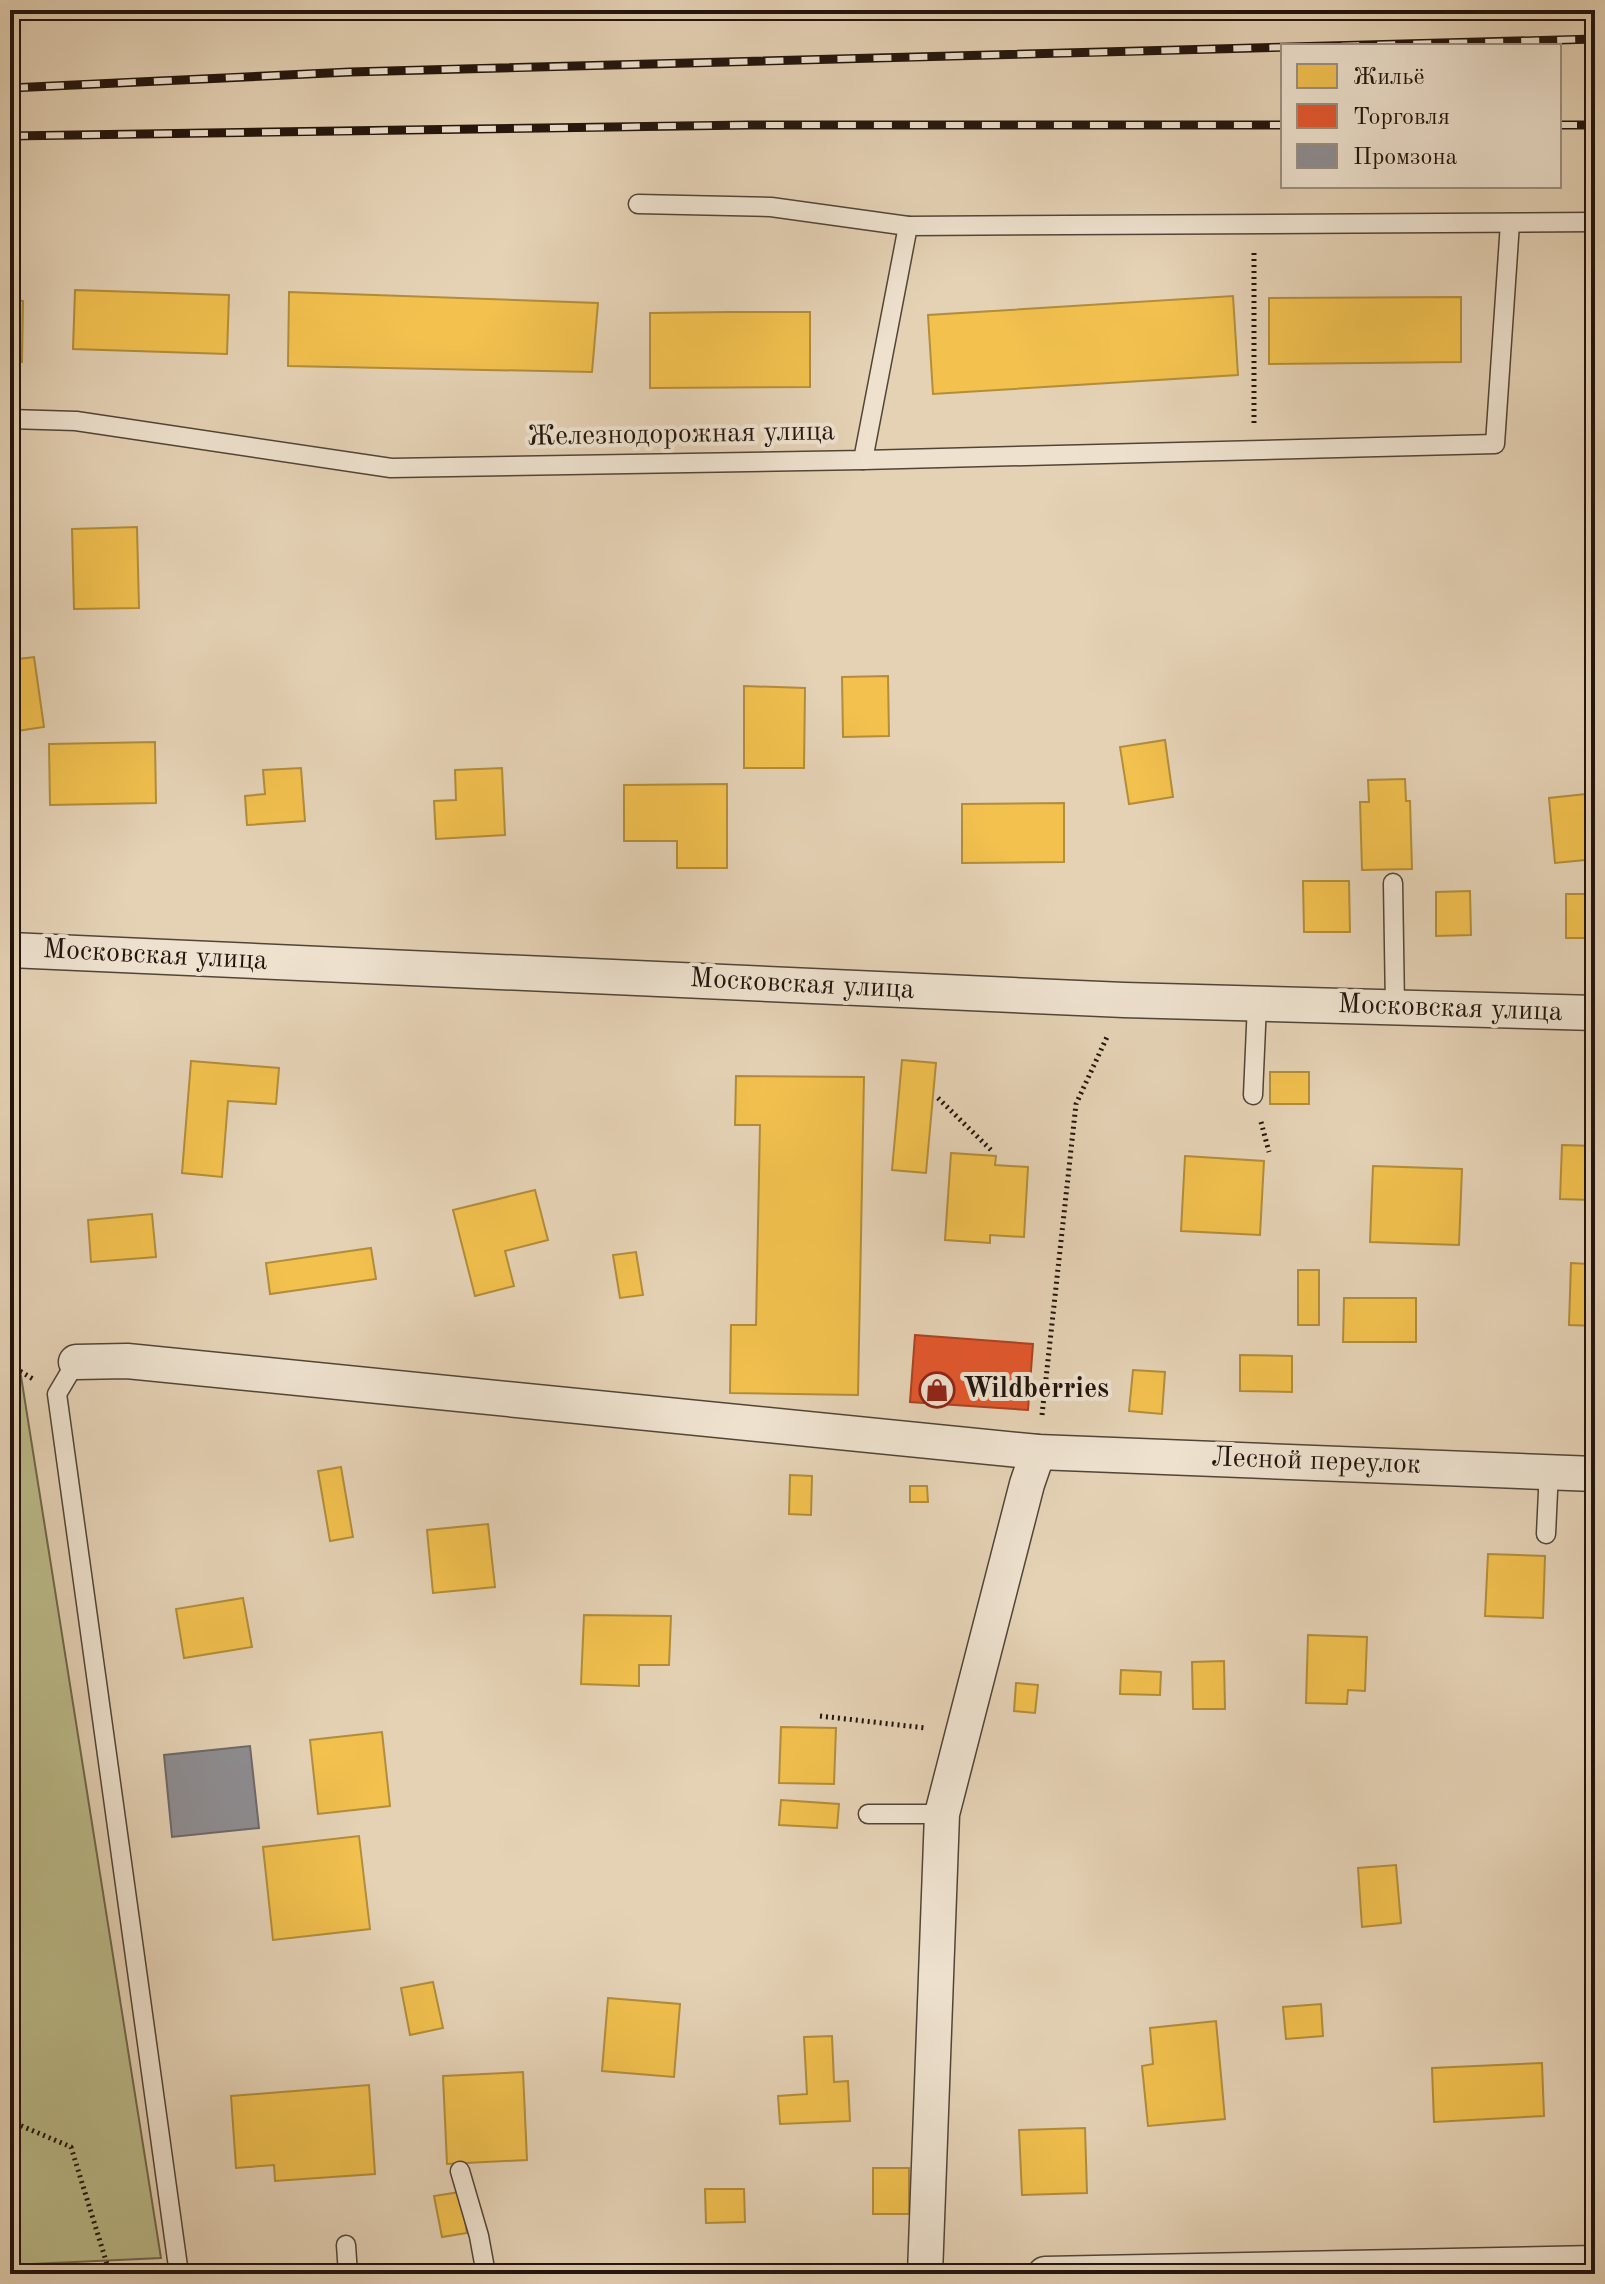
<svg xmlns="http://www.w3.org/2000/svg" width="1605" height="2284" viewBox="0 0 1605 2284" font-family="'Old Standard TT',serif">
<rect width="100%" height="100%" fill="#e5d2b5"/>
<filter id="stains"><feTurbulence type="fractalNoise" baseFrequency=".0025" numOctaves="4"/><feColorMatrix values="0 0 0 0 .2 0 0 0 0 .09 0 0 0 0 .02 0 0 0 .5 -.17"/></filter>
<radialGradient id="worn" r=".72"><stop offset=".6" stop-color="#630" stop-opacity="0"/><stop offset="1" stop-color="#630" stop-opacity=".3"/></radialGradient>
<!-- green -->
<path fill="#bbba89" stroke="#6e674b" stroke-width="2" d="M10 1290 14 1332 161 2258 10 2265Z"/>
<!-- homes -->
<g fill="#f2c14e" stroke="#b38d3a" stroke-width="2">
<path d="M75 290 229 295 227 354 73 349Z"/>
<path d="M289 292 598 303 592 372 288 366Z"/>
<path d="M1233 296 1238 375 933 394 928 315Z"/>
<path d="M1461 297V362L1269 364V298Z"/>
<path d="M10 300 23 301 22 362H10Z"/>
<path d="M728 312H810V387L650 388V313Z"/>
<path d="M137 527 139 608 74 609 72 529Z"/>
<path d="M34 657 44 727 10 732V660Z"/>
<path d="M888 676 889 736 843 737 842 677Z"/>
<path d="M744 686 805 688 804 768H744Z"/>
<path d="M1165 740 1173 797 1129 804 1120 747Z"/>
<path d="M155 742 156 803 50 805 49 744Z"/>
<path d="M301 768 305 821 247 825 245 796 265 794 263 770Z"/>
<path d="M502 768 505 835 436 839 434 801 456 800 455 770Z"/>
<path d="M1405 779 1406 801H1410L1412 869 1362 870 1360 802H1369L1368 780Z"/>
<path d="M727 784V868H677V841H624V785Z"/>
<path d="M1595 793V859L1555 863 1549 798Z"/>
<path d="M1064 803V862L962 863V804Z"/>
<path d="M1303 881H1349L1350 932H1304Z"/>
<path d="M1470 891 1471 935 1436 936V892Z"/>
<rect x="1566" y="894" width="29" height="44"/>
<path d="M902 1060 936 1063 926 1173 892 1170Z"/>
<path d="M191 1061 279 1068 276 1104 228 1101 222 1177 182 1173Z"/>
<rect x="1270" y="1072" width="39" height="32"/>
<path d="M736 1076 864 1077 858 1395 730 1393 731 1325H756L760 1125H735Z"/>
<path d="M1562 1145 1595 1146V1234H1592V1200L1560 1199Z"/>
<path d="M951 1153 996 1156 995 1165 1028 1167 1024 1237 990 1235V1243L945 1240Z"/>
<path d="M1185 1156 1264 1161 1260 1235 1181 1231Z"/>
<path d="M1373 1166 1462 1169 1459 1245 1370 1242Z"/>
<path d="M535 1190 548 1240 505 1251 514 1286 475 1296 453 1210Z"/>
<path d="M152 1214 156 1257 91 1262 88 1220Z"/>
<path d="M1591 1238H1595V1326L1569 1325 1571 1263 1590 1264Z"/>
<path d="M371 1248 376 1279 270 1294 266 1263Z"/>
<path d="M636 1252 643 1295 620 1298 613 1255Z"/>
<rect x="1298" y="1270" width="21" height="55"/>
<path d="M1344 1298H1416V1342H1343Z"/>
<path d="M1240 1355 1292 1356V1392L1240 1391Z"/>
<path d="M1133 1370 1165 1372 1162 1414 1129 1411Z"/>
<path d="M341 1467 353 1537 330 1541 318 1471Z"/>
<path d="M790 1475 812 1476 811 1515 789 1514Z"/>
<path d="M910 1486H927L928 1502H910Z"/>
<path d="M488 1524 495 1587 433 1593 427 1530Z"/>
<path d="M1488 1554 1545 1556 1543 1618 1485 1616Z"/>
<path d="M243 1598 252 1647 184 1658 176 1609Z"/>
<path d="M584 1615 671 1616 669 1665H639V1686L581 1684Z"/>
<path d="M1308 1635 1367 1637 1365 1691 1348 1690 1347 1704 1306 1703Z"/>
<path d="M1224 1661 1225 1709H1193L1192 1662Z"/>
<path d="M1121 1670 1161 1672 1160 1695 1120 1694Z"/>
<path d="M1016 1683 1038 1685 1035 1713 1014 1711Z"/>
<path d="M781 1727 836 1728 834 1784 779 1783Z"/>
<path d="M382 1732 390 1806 318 1814 310 1740Z"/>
<path d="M781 1800 839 1804 837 1828 779 1825Z"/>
<path d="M359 1836 370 1929 273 1940 263 1847Z"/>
<path d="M1396 1865 1401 1923 1362 1927 1358 1868Z"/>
<path d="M433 1982 443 2028 410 2035 401 1988Z"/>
<path d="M608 1998 680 2004 674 2077 602 2071Z"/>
<path d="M1321 2004 1323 2036 1286 2039 1283 2007Z"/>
<path d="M1216 2021 1225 2119 1148 2126 1142 2066 1153 2064 1150 2028Z"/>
<path d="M832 2036 834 2082 848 2081 850 2121 780 2124 778 2096 807 2094 804 2037Z"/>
<path d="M1542 2063 1544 2116 1434 2122 1432 2068Z"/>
<path d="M523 2072 527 2160 447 2164 443 2076Z"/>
<path d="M369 2085 375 2174 275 2181 274 2165 236 2168 231 2096Z"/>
<path d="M1085 2128 1087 2193 1022 2195 1019 2130Z"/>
<rect x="873" y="2168" width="36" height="46"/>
<path d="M705 2189H744L745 2222 706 2223Z"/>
<path d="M460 2192 467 2233 442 2237 434 2196Z"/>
</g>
<!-- shops -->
<path fill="#e4572e" stroke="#aa4324" stroke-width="2" d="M915 1335 1033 1344 1028 1410 910 1402Z"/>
<!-- industry -->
<path fill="#8d8d92" stroke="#6d696a" stroke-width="2" d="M250 1746 259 1828 172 1837 164 1755Z"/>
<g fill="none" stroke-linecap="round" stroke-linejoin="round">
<defs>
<g id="service">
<path d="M638 204 771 207 908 226"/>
<path d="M10 419 76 421 391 468 863 460 908 226 1595 222"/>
<path d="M863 460 1495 444 1510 223"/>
<path d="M1393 883 1395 1007"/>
<path d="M1253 1095 1257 1004"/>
<path d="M76 1362 57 1394 179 2274"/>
<path d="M1546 1534 1549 1470"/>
<path d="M868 1814H942"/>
<path d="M460 2171 479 2236 486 2274"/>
<path d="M346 2245 348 2274"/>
</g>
<g id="minor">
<path d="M10 950 1124 1000 1595 1013"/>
<path d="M76 1362 127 1361 1038 1452 1595 1474"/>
<path d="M925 2274 942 1814 1027 1484 1038 1452"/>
<path d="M1045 2274 1595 2263"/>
</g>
</defs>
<!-- service casing -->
<use href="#service" stroke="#524437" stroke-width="21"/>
<!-- minor casing -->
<use href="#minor" stroke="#524437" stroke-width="37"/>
<!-- path -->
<g stroke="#21140d" stroke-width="5" stroke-dasharray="2 4" stroke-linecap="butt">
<path d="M1254 253V423"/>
<path d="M938 1098 992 1151"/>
<path d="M1261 1122 1269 1152"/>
<path d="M10 1365 33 1379"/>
<path d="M1042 1415 1076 1104 1107 1037"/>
<path d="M820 1716 926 1728"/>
<path d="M10 2121 71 2147 110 2274"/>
</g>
<!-- service -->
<use href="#service" stroke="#eee2cf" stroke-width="18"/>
<!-- minor -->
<use href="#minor" stroke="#eee2cf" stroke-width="34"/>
<defs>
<g id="rail">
<path d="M10 88 350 72 1595 39"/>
<path d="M1559 125H1595"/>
<path d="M10 136 749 125H1283"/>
</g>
</defs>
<!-- rail casing -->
<use href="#rail" stroke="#21140d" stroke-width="9"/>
<!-- rail -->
<use href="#rail" stroke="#eee2cf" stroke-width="6" stroke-dasharray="18" stroke-linecap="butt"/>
</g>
<!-- icons -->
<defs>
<symbol id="shop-ring" viewBox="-11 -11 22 22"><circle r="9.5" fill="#eee2cf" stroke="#8f2418" stroke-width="1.5"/><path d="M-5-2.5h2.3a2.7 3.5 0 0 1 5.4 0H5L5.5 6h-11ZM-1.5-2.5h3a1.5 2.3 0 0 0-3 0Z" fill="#8f2418"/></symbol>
</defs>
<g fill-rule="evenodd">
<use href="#shop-ring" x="917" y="1370" width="40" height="40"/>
</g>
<g text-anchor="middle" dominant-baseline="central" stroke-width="8" stroke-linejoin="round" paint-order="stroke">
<!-- street labels -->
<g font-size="28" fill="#21140d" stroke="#eee2cf">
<text transform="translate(681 435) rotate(-1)">Железнодорожная улица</text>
<text transform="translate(155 956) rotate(3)">Московская улица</text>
<text transform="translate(802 985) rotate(3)">Московская улица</text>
<text transform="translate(1450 1009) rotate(2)">Московская улица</text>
<text transform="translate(1316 1462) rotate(2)">Лесной переулок</text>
</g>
<!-- poi labels -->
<g font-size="28" font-weight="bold" fill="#21140d" stroke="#eee2cf" text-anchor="start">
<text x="963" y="1390">Wildberries</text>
</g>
</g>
<!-- margin -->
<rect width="1605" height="2284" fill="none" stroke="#e5d2b5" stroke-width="40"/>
<rect x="12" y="12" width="1581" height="2260" fill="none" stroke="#21140d" stroke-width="4"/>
<rect x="20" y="20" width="1565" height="2244" fill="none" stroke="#21140d" stroke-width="2"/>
<!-- legend -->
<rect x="1281" y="44" width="280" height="144" fill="#eee2cf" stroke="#9c9081" stroke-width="2"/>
<rect x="1297" y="64" width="40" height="24" fill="#f2c14e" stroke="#9c9081" stroke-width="2"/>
<text x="1353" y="84" font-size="24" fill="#21140d">Жильё</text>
<rect x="1297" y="104" width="40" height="24" fill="#e4572e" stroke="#9c9081" stroke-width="2"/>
<text x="1353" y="124" font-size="24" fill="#21140d">Торговля</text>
<rect x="1297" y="144" width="40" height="24" fill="#8d8d92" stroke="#9c9081" stroke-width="2"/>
<text x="1353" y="164" font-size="24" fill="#21140d">Промзона</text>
<rect width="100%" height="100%" filter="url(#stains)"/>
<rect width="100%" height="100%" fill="url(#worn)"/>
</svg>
